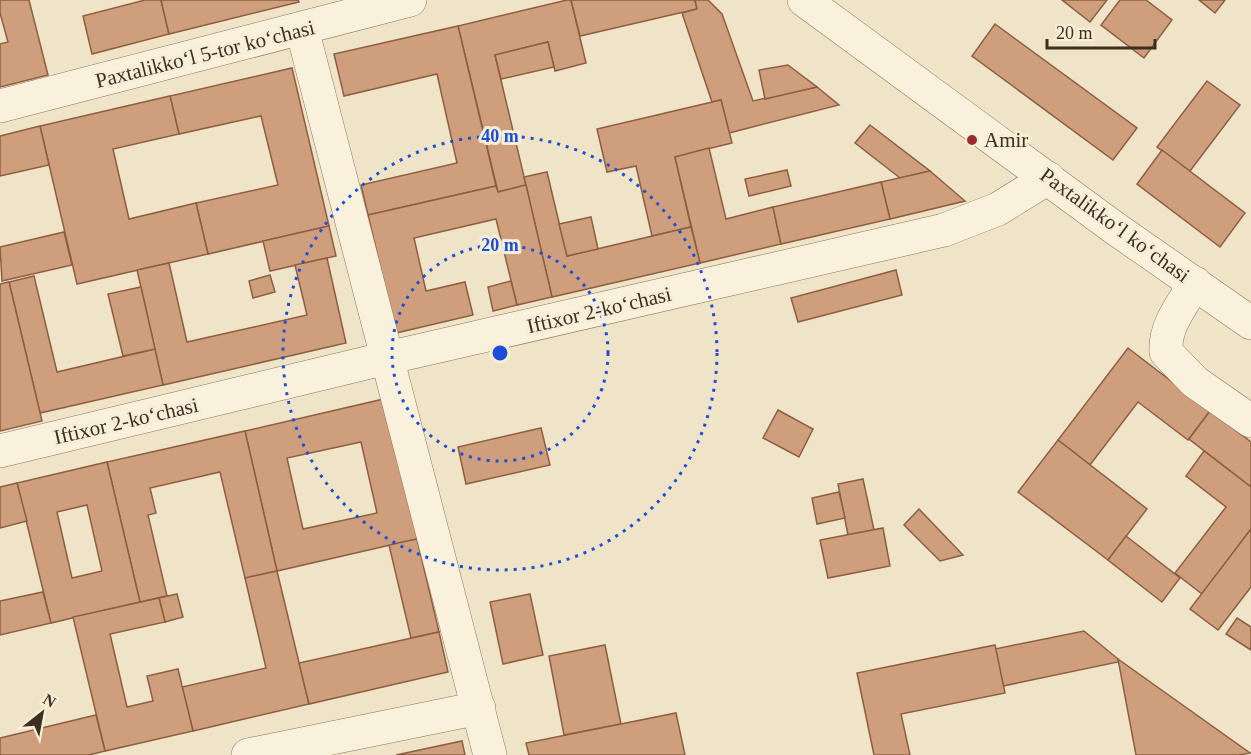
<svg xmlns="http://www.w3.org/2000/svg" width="1251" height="755" viewBox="0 0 1251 755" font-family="'Times New Roman',serif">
<rect width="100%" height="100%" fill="#f0e4c8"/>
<!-- building -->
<g fill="#cf9f7d" stroke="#8d5f41" stroke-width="1.5" fill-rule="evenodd">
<path d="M0 0H29L48 75 0 87V44L8 42 0 13Z"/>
<path d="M145 0H161L169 34 92 54 83 16Z"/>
<path d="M161 0H298L299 2 169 34Z"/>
<path d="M567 0H571L586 63 555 71 548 42 495 55 526 185 498 192 458 26Z"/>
<path d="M571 0H695L697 9 580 36Z"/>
<path d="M695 0H708L722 14 753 101 817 87 839 105 729 133 721 100 712 102 682 13 697 9Z"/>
<path d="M1062 0H1107L1090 22Z"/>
<path d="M1120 0H1146L1172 20 1144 58 1101 25Z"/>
<path d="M1199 0H1225L1215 13Z"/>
<path d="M995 24 1137 128 1113 160 972 56Z"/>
<path d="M458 26 496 186 368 215 361 185 457 163 437 74 344 96 334 54Z"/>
<path d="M548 42 554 67 501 79 495 55Z"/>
<path d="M788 65 817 87 765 99 759 70Z"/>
<path d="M292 68 329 226 208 254 196 203 278 185 261 116 179 134 170 96Z"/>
<path d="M1207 81 1240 105 1190 171 1157 147Z"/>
<path d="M170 96 179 134 113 149 129 219 196 203 208 254 77 284 40 126Z"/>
<path d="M721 100 732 143 675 157 691 227 652 236 636 166 607 172 597 129Z"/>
<path d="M870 125 930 171 900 178 855 143Z"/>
<path d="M40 126 49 165 0 176V136Z"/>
<path d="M709 148 726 219 773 207 781 244 700 263 675 157Z"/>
<path d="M1162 150 1245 213 1220 247 1137 184Z"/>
<path d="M787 170 791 186 749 196 745 179Z"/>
<path d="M930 171 965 201 890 219 881 182Z"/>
<path d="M547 172 567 256 691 227 700 263 552 297 524 177Z"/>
<path d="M881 182 890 219 781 244 773 207Z"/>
<path d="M526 185 552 297 517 305 496 219 414 238 426 291 465 282 473 315 396 333 368 215 496 186 498 192Z"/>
<path d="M591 217 598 249 567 256 559 224Z"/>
<path d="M329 226 336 256 270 271 263 241Z"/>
<path d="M64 232 72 265 2 281 0 247Z"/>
<path d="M327 258 346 343 163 385 137 270 169 263 187 342 307 315 295 265Z"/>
<path d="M896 270 902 295 798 322 791 298Z"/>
<path d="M270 275 275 292 253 298 249 281Z"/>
<path d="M34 276 57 372 155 349 163 385 40 413 9 282Z"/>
<path d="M511 281 517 305 493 311 488 287Z"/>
<path d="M9 282 42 421 0 431V284Z"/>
<path d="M141 287 155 349 123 356 108 294Z"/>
<path d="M1128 348 1210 411 1188 440 1138 402 1090 465 1058 440Z"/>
<path d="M388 398 421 538 277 571 245 431ZM361 442 377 513 303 529 287 458Z"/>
<path d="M778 410 813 429 799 457 763 438Z"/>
<path d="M1210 411 1251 442V487L1189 439Z"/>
<path d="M541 428 550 465 466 484 458 447Z"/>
<path d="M245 431 277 571 245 578 220 472 150 488 156 513 148 515 167 596 140 602 107 462Z"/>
<path d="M1058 440 1147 509 1108 560 1018 492Z"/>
<path d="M1204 451 1251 487V529L1202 594 1175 573 1226 507 1186 476Z"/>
<path d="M107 462 140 602 51 623 17 483ZM87 505 102 571 72 578 57 512Z"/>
<path d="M863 479 874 530 848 535 838 484Z"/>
<path d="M17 483 27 521 0 528V487Z"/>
<path d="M839 492 845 518 817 524 812 498Z"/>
<path d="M919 509 963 555 940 561 904 525Z"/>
<path d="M883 528 890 566 828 578 820 540Z"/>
<path d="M1251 529V587L1218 630 1190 609Z"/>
<path d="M1126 536 1180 578 1162 602 1108 560Z"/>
<path d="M417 539 439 632 411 638 389 545Z"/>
<path d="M277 571 309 704 193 731 182 687 266 668 245 578Z"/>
<path d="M43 592 51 623 0 635V601Z"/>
<path d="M177 594 183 617 165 622 159 598Z"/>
<path d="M530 594 543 655 503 664 490 602Z"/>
<path d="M159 598 165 622 110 634 127 707 153 701 147 676 178 669 193 731 105 751 73 617Z"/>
<path d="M1237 618 1251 627V650L1226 634Z"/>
<path d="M1084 631 1118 659V662L1003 686 995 649Z"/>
<path d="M439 632 448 672 309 704 299 663Z"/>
<path d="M605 645 621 724 564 735 549 656Z"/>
<path d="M995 645 1005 693 901 714 910 755H874L857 673Z"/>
<path d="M1118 659 1250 753 1239 755H1136Z"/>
<path d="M676 713 685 755H529L526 743Z"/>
<path d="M96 715 105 751 89 755H0V738Z"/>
<path d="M462 741 465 755H396Z"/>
</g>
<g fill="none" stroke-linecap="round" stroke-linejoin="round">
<defs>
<g id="minor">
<path d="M804 0 1116 229 1251 323"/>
<path d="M302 29 490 755"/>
<path d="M0 106 410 0"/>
<path d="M1195 283C1183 304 1164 326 1166 352L1195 382 1251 421"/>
<path d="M0 451 387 358 944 230 998 209 1048 178"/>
<path d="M248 755 479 708"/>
</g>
</defs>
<!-- minor casing -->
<use href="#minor" stroke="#8d765c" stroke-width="34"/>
<!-- minor -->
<use href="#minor" stroke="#faf1dc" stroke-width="33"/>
</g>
<!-- distance rings -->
<g fill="none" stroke="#1d4ed8" stroke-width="3" stroke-dasharray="3 6">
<circle cx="500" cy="353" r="108"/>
<circle cx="500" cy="353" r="217"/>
</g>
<!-- markers -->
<circle fill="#9e2a2b" stroke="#f7eed8" stroke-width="2" cx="972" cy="140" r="6"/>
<g text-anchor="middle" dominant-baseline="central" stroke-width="6" stroke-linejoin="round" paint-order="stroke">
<!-- street labels -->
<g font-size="21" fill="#3d2e20" stroke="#f7eed8">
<text transform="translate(205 54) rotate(-14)">Paxtalikkoʻl 5-tor koʻchasi</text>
<text transform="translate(1115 225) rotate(36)">Paxtalikkoʻl koʻchasi</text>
<text transform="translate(599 310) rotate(-13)">Iftixor 2-koʻchasi</text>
<text transform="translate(126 421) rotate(-13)">Iftixor 2-koʻchasi</text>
</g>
<!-- poi labels -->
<g font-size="21" fill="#3d2e20" stroke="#f7eed8" text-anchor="start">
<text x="984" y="140">Amir</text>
</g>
</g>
<circle cx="500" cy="353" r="9" fill="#1d4ed8" stroke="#f7eed8" stroke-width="3"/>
<g font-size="18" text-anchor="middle" font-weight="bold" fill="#1d4ed8" stroke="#f7eed8" stroke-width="6" stroke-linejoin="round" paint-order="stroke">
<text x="500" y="142">40 m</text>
<text x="500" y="251">20 m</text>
</g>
<!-- north arrow -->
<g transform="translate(42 713) rotate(31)" stroke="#f7eed8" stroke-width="4.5" paint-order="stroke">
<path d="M0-4.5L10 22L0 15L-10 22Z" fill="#3d2e20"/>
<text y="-9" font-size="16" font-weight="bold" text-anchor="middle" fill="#3d2e20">N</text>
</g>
<!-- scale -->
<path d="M1047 39v9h108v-9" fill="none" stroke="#3d2e20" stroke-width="3"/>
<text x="1056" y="39" font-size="18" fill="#3d2e20" stroke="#f7eed8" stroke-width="4.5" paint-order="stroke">20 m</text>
</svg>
